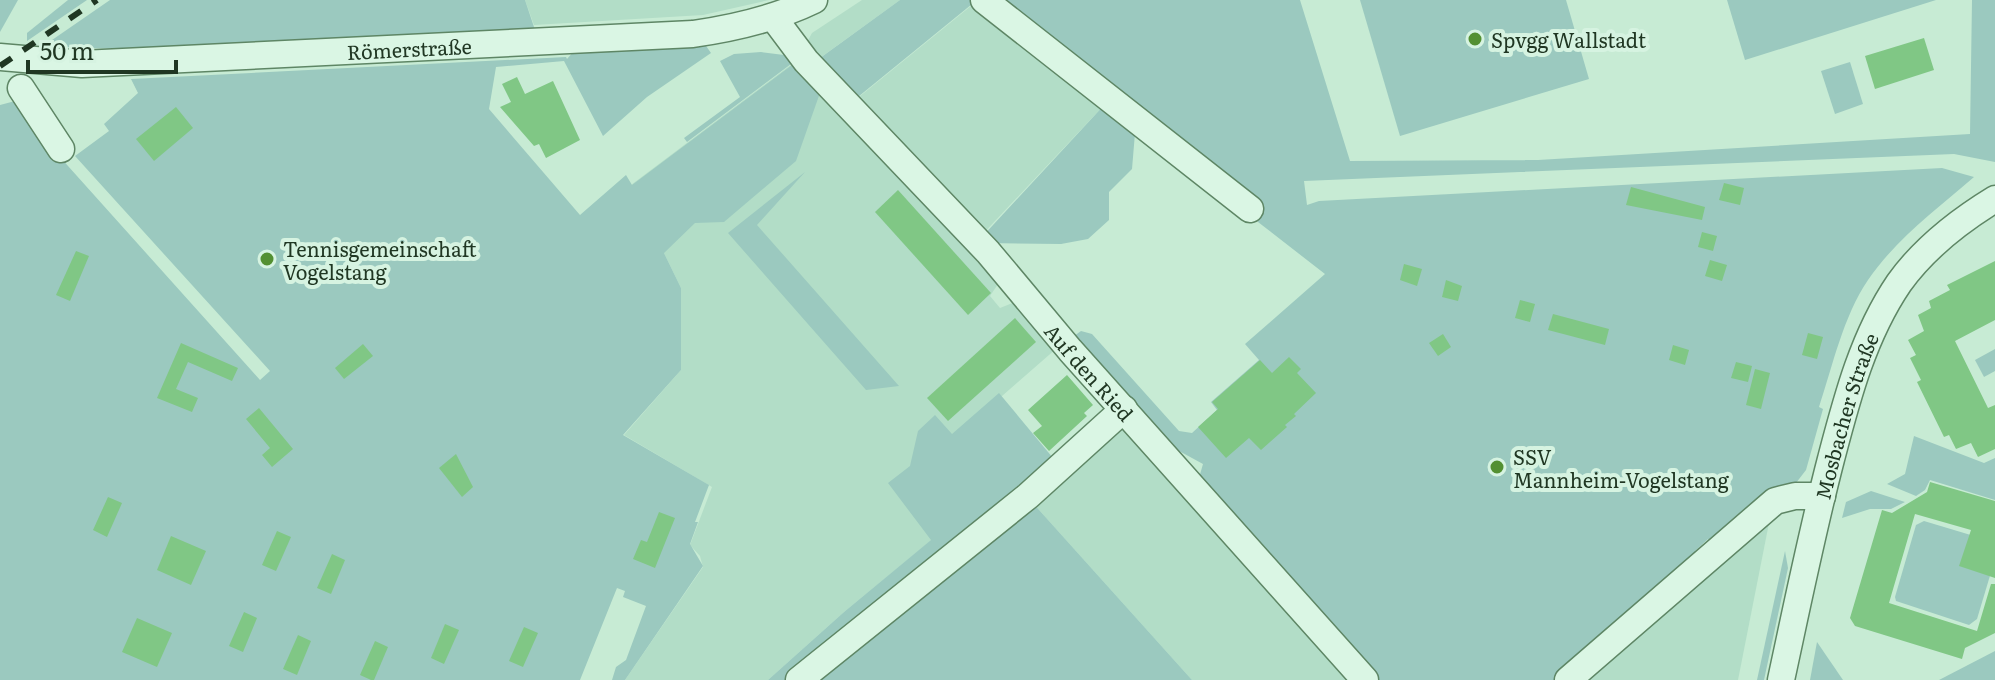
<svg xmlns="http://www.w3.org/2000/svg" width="1995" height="680" viewBox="0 0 1995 680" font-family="Literata,serif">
<rect width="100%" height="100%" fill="#c7ebd4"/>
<!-- farmland -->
<g fill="#b2ddc7">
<path d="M525 0H769L703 15 534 25Z"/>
<path d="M862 0H900L817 60 805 46 812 33Z"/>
<path d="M977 1 1107 102 980 237 854 101Z"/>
<path d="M796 61 998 284 990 296 1000 308 1015 302 1057 348 946 445 963 514 844 612 768 680H625L703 567 700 556 690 545 712 487 624 435 681 370V288L631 185Z"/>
<path d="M1124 421 1355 680H1192L1031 501Z"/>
<path d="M1769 523 1738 680H1584Z"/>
</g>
<!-- green -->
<g fill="#9bc9bf">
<path d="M0 0H18L0 32Z"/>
<path d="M68 0H87L27 41V33Z"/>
<path d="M110 0H525L535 30 151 50 61 47 48 53 39 49Z"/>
<path d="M900 0H977L853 101 816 61Z"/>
<path d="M992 0H1300L1350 161 1538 160 1970 134 1972 0H1995V162L1954 154 1304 181 1307 205 1319 201 1942 168 1974 177C1937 209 1896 239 1868 280 1843 317 1833 365 1819 407L1823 409 1806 470 1796 483 1777 492 1715 546 1708 539 1695 551 1701 558 1559 680H1370L1199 478 1203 464 1159 440 1070 339 1081 331 1092 334 1179 431 1192 433 1217 410 1211 402 1259 360 1245 344 1325 274 1258 222 1251 204Z"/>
<path d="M1360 0H1566L1589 79 1400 136Z"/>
<path d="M1727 0H1936L1745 60Z"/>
<path d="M704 43 711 53 647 97 603 136 564 61 496 67 489 109 580 215 626 175 632 185 796 62 821 90 796 161 724 222 695 223 664 253 681 288V370L623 435 709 485 695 522H698L690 544 703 566 625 680H612L616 667 626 660 646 606 623 597 625 591 617 588 580 680H0V105L19 100 42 137 260 380 270 371 75 156 109 131 104 124 138 93 131 79 566 57 567 59 575 50Z"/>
<path d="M761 52 784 55 795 61 687 142 684 138 740 97 720 61 734 54Z"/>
<path d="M1850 62 1863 104 1835 114 1821 71Z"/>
<path d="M1107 102 1135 133 1132 169 1109 192V220L1088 239 1061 244 986 243 981 238Z"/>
<path d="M805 172 757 225 899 386 866 390 728 233Z"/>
<path d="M1995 349V371L1984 377 1975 360Z"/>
<path d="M999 393 1053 458 797 680H768L844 612 931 540 888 483 910 466 918 431 935 415 952 434Z"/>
<path d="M1914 436 1984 463 1995 458V500L1930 480 1925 490 1916 496 1887 484 1905 474Z"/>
<path d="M1871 491 1905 502 1891 509H1870L1842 518 1846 502Z"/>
<path d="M1031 501 1192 680H820Z"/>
<path d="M1924 521 1974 536 1992 569 1977 619 1969 625 1896 601 1895 597 1916 525Z"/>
<path d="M1785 551 1788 568 1764 680H1757Z"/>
<path d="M1817 642 1843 680H1810Z"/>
<path d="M1995 651V680H1939Z"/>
</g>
<!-- building -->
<g fill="#80c785">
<path d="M1924 38 1934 70 1875 89 1865 56Z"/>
<path d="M517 77 525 94 553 81 580 140 546 158 539 144 534 146 500 107 511 102 502 84Z"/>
<path d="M176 107 193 128 154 161 136 139Z"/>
<path d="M1724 183 1744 188 1740 205 1719 200Z"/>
<path d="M1631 187 1705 207 1702 220 1626 205Z"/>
<path d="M898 190 991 293 968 315 875 212Z"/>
<path d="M1702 232 1717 236 1713 251 1698 247Z"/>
<path d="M76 251 89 256 70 301 56 295Z"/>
<path d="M1710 260 1727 265 1722 281 1705 276Z"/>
<path d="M1995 261V320L1955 341 1988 408 1995 405V449L1978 457 1971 443 1956 449 1949 435 1944 437 1917 382 1921 380 1910 358 1916 355 1908 340 1924 331 1918 315 1931 308 1929 301 1950 290 1947 285Z"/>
<path d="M1404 264 1422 269 1417 286 1400 280Z"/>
<path d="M1446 280 1462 286 1458 301 1442 297Z"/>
<path d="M1520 300 1535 304 1530 322 1515 318Z"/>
<path d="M1553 314 1609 329 1605 345 1548 330Z"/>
<path d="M1015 318 1036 342 948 421 927 398Z"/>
<path d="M1808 333 1823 337 1817 359 1802 355Z"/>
<path d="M1443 334 1451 347 1438 356 1429 343Z"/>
<path d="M181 343 238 368 232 381 188 362 176 389 198 398 192 412 157 398Z"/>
<path d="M363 344 373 356 344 379 335 368Z"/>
<path d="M1673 345 1689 350 1685 365 1669 360Z"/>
<path d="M1289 357 1301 369 1297 373 1316 393 1294 414 1296 416 1285 425 1287 427 1261 450 1249 438 1226 458 1198 427 1218 409 1212 402 1260 360 1272 373Z"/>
<path d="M1736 362 1752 366 1748 382 1731 378Z"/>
<path d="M1755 369 1770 373 1761 409 1746 405Z"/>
<path d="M1067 375 1093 405 1084 413 1087 416 1049 451 1033 433 1042 426 1028 410Z"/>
<path d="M259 408 293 449 272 467 262 455 270 448 246 419Z"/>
<path d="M456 454 473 487 462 497 439 468Z"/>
<path d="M1930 482 1995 501V578L1959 566 1971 530 1915 514 1889 603 1977 631 1991 584H1995V633L1965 648 1962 659 1855 626 1850 618 1882 510 1892 513 1927 492Z"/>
<path d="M108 497 122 503 107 537 93 530Z"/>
<path d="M659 512 675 518 655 568 633 559 641 540 647 542Z"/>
<path d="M277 531 291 537 276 571 262 565Z"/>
<path d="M171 536 206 551 191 585 157 570Z"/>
<path d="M332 554 345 560 331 594 317 588Z"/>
<path d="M244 612 257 618 243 652 229 646Z"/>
<path d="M137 618 172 633 157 667 122 652Z"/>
<path d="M445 624 459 630 444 664 431 658Z"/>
<path d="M524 627 538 633 523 667 509 661Z"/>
<path d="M298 635 311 641 297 675 283 669Z"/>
<path d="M375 641 388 647 374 680H371L360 675Z"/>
</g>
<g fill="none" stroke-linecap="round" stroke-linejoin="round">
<defs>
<g id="minor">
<path d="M984 0 1250 209"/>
<path id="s1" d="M773 17 806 61 988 252 1070 350 1365 680"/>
<path id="s2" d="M0 57 82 64 693 34C735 28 775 19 814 0"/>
<path d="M21 88 61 149"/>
<path d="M799 680 1028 496 1124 409"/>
<path d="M1568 680 1775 501 1795 496H1822"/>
<path id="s3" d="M1781 680C1797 606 1812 532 1831 459 1847 398 1863 336 1899 283 1924 248 1959 221 1995 199"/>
</g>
</defs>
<!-- minor casing -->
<use href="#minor" stroke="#5e8665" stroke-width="29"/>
<!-- minor -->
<use href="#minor" stroke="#daf6e4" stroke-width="26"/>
<!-- rail -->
<path stroke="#203723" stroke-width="6" stroke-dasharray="14 14" stroke-linecap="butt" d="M0 66 97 0"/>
</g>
<!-- markers -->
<g fill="#539032" stroke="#d6f3e1" stroke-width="3">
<circle cx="1475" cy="39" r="8"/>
<circle cx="267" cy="259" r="8"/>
<circle cx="1497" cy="467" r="8"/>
</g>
<g text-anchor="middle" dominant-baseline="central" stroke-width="8" stroke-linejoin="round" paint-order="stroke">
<!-- poi labels -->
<g font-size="20" fill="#203723" stroke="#d6f3e1" text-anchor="start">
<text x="1491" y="39">Spvgg Wallstadt</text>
<text x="283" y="248">Tennisgemeinschaft<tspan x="283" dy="23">Vogelstang</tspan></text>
<text x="1513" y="456">SSV<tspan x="1513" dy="23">Mannheim-Vogelstang</tspan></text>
</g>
<!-- street labels -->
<g font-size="20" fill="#203723" stroke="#d6f3e1">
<text stroke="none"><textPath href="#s2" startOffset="410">Römerstraße</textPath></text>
<text stroke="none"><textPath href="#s1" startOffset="476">Auf den Ried</textPath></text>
<text stroke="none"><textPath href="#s3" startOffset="272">Mosbacher Straße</textPath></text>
</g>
</g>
<!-- scale -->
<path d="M28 60v12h148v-12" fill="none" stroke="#203723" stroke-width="4"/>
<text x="40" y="60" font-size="24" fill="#203723" stroke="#d6f3e1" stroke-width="6" paint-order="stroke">50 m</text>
</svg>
